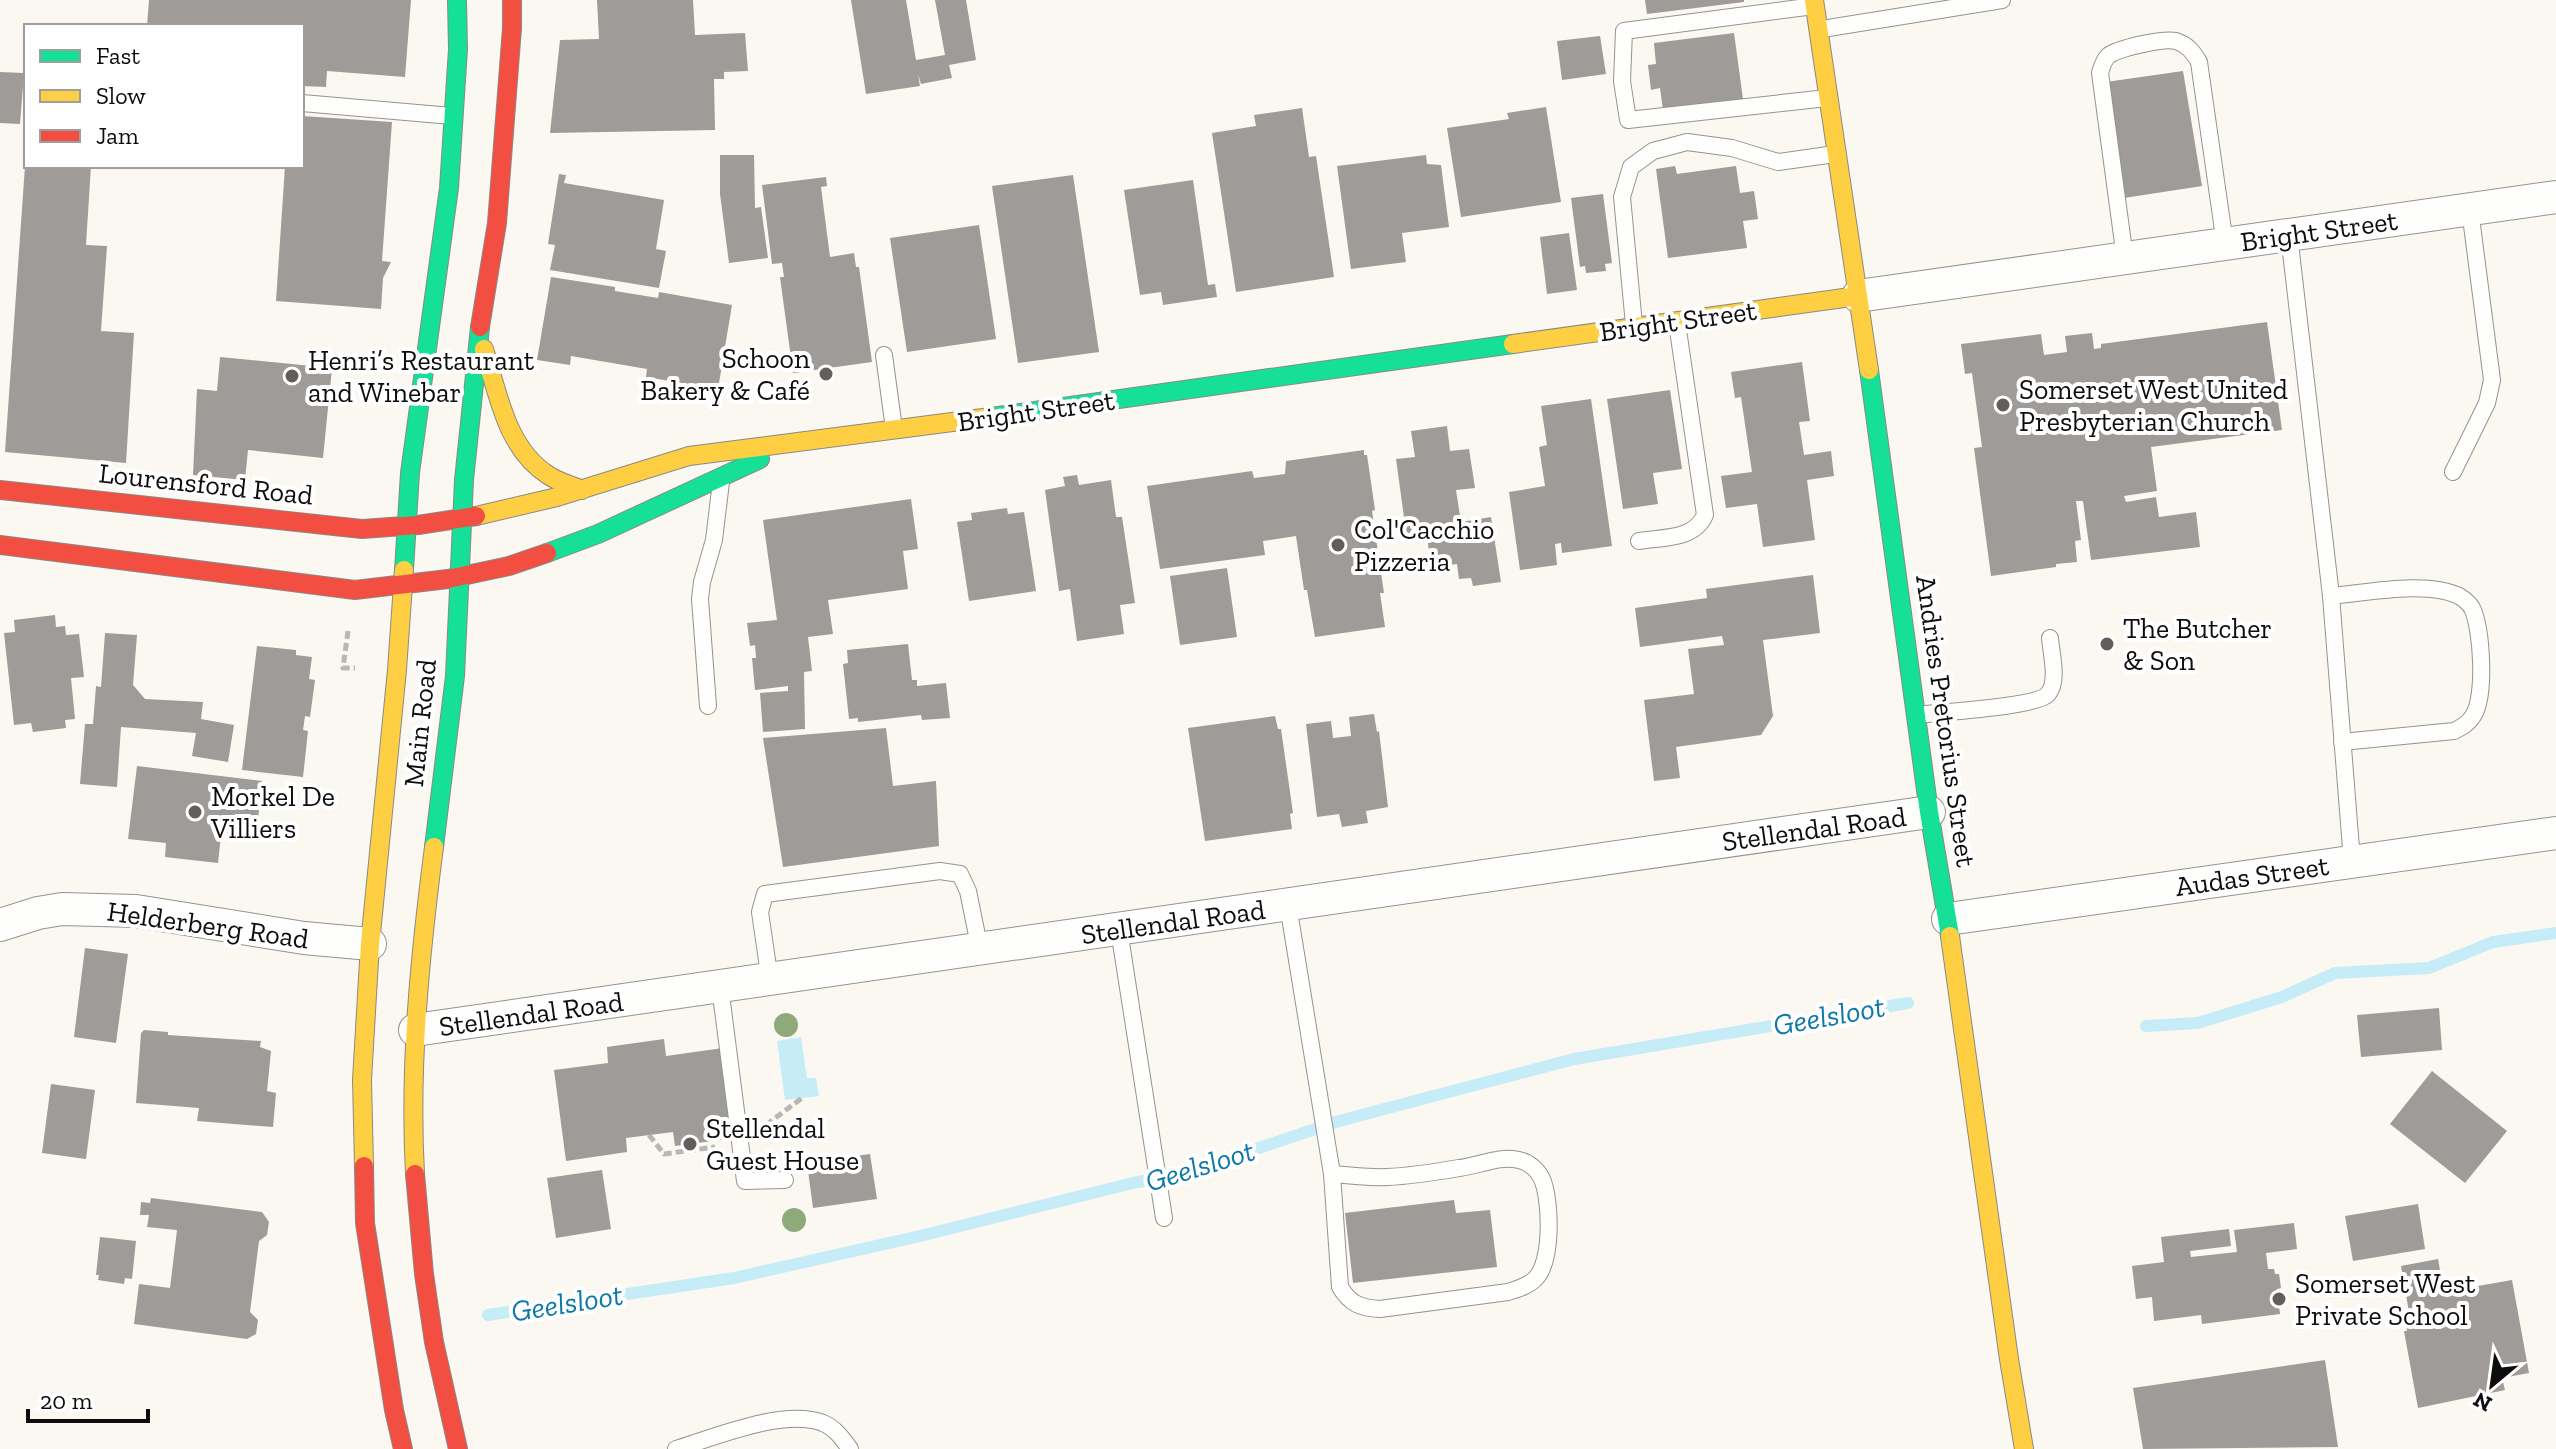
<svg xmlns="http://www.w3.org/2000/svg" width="2556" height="1449" viewBox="0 0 2556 1449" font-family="'Zilla Slab',serif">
<rect width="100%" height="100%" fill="#fbf8f2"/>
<!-- water -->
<path fill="#c6ecf8" d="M801 1037 807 1078H816L819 1096 785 1100 777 1041Z"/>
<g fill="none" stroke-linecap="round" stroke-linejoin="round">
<!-- stream -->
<g stroke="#c6ecf8" stroke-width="12">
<path d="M2146 1026 2198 1023 2282 997 2335 973 2429 968 2493 942 2556 933"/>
<path d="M488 1315 734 1278 920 1236 1137 1182 1173 1177 1339 1121 1574 1059 1908 1003"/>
</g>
</g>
<!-- building -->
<g fill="#9e9b98">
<path d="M149 0H411L405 77 327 71 326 87 302 86V26H147Z"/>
<path d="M597 0H693L695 35 745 33 748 71 724 72V79H714L715 130 550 133 560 40 599 39Z"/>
<path d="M851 0H906L916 60 945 55 935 0H966L976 60 949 65 952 78 921 84 918 74 920 86 866 94Z"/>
<path d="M1645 0H1744V2L1647 14Z"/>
<path d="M1734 33 1743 99 1663 110 1660 88 1651 90 1648 65 1656 64 1654 43Z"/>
<path d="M1600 36 1606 74 1562 80 1557 41Z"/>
<path d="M2183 71 2202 186 2124 198 2106 82Z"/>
<path d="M0 72 24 73 20 124 0 123Z"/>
<path d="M1546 107 1561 202 1461 217 1447 128 1509 119 1507 113Z"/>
<path d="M1302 108 1309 157 1316 156 1334 277 1236 292 1212 133 1256 126 1254 115Z"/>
<path d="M302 116 392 122 382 261 391 262 383 278 381 309 276 301 285 166H302Z"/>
<path d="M720 155H754L755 208 761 207 768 258 729 263 720 194Z"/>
<path d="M1426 155 1427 164 1441 165 1449 227 1402 233 1406 262 1351 269 1337 166Z"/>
<path d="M25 166H91L86 245 107 246 101 331 134 333 126 463 5 452Z"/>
<path d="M1675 166 1677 174 1736 166 1740 193 1754 191 1758 219 1743 221 1747 248 1668 258 1656 169Z"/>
<path d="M559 174 566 175 564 183 664 200 656 249 666 251 659 288 550 270 555 245 548 244Z"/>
<path d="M1073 175 1099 352 1018 363 992 186Z"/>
<path d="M826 177 827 186 821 187 830 257 854 253 856 267H859L872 362 793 373 780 277H784L782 263 772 264 762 185Z"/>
<path d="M1193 180 1208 285 1215 284 1217 297 1163 305 1161 292 1140 295 1124 190Z"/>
<path d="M1603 194 1612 263 1605 264 1606 271 1586 273 1585 266 1580 267 1571 198Z"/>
<path d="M979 225 996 339 907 352 890 238Z"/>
<path d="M1569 233 1577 290 1547 294 1540 237Z"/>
<path d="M551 277 615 287V291L658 298 659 292 732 305 718 389 646 377 647 369 571 356 570 365 537 360Z"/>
<path d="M2267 322 2282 430 2151 447 2157 491 2124 496 2126 502 2156 497 2159 517 2196 512 2200 547 2091 560 2083 501H2076L2081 540 2075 541 2077 562 2056 564V567L1991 576 1974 448 1982 447 1972 373 1965 374 1961 344 2041 334 2044 355 2067 352 2065 336 2092 333 2094 349 2101 348V344Z"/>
<path d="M220 357 332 368 323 458 248 450 245 480 193 475 197 389 217 391Z"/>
<path d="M1802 362 1810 421 1799 422 1804 455 1831 451 1834 476 1807 480 1815 540 1763 547 1757 504 1726 508 1721 476 1752 472 1741 397 1735 398 1731 372Z"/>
<path d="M1670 390 1682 469 1653 473 1658 504 1623 509 1607 399Z"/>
<path d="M1591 399 1612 546 1562 553 1561 543 1555 544 1557 565 1520 570 1509 492 1545 486 1539 447 1547 445 1541 406Z"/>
<path d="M1447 426 1450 451 1469 449 1475 488 1456 490 1461 522 1491 517 1501 582 1473 586 1471 578 1459 579 1457 564 1431 567 1427 536 1407 539 1396 459 1415 457 1411 431Z"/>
<path d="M1364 450V455H1367L1375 510 1372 511 1384 593H1380L1385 627 1315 637 1307 590H1304L1296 536 1263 541 1265 555 1160 569 1147 486 1252 471 1254 478 1285 474 1286 461Z"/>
<path d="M1077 475 1079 485 1111 480 1116 517H1122L1135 603 1120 605 1124 634 1077 641 1070 589 1059 591 1045 490 1065 486 1063 477Z"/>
<path d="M911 499 918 549 903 551 908 589 828 600 833 634 808 637 812 671 804 672 805 729 763 732 760 693 788 691V686L755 690 752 658H756L755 645 750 646 747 623 777 620 763 520Z"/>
<path d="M1007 508 1008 514 1024 512 1036 591 969 601 957 522 972 520 971 513Z"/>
<path d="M1227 568 1237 637 1180 645 1170 576Z"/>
<path d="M1813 575 1820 633 1763 640 1773 716 1761 735 1676 747 1680 778 1654 781 1644 700 1694 694 1688 649 1724 645 1722 636 1640 647 1635 608 1707 598 1706 589Z"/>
<path d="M55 615 56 627 65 626 66 635 79 634 84 677 71 678 75 719 65 720 66 728 33 732 31 723 14 725 4 633 15 632 14 620Z"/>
<path d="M105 633 137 635 133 685 145 699 203 702 201 719 234 725 228 762 192 756 196 733 121 727 117 787 80 784 85 724H93L96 686 101 687Z"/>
<path d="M908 644 912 680H917V686L946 683 950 718 922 720 921 715 858 722V718L849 719 843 664 848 663 847 650Z"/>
<path d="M257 646 296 650V655L312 657 309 679 315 680 310 717 305 716 303 730 308 731 303 777 242 770Z"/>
<path d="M1374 714 1377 732 1379 731 1388 807 1366 811 1368 823 1342 827 1339 814 1317 817 1306 724 1331 721 1333 738 1351 736 1349 717Z"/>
<path d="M1275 716 1278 729H1281L1293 813 1290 814 1292 829 1205 841 1188 728Z"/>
<path d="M886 728 893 786 936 781 939 846 783 867 763 738Z"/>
<path d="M137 766 262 781 256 839 221 835 218 863 165 857 166 843 128 839Z"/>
<path d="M85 948 128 954 116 1043 74 1037Z"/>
<path d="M2439 1008 2442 1050 2361 1057 2357 1015Z"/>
<path d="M144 1030 168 1032V1035L261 1041 260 1047 271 1051 267 1091 276 1093 273 1127 197 1121 199 1108 136 1103 141 1033Z"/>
<path d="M664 1039 666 1056 723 1048 735 1138 675 1146 673 1132 626 1138 627 1152 566 1161 554 1070 608 1063 607 1047Z"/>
<path d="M2432 1071 2507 1131 2465 1183 2390 1124Z"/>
<path d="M51 1084 95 1090 86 1159 42 1153Z"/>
<path d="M870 1154 877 1199 813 1208 807 1163Z"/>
<path d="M602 1170 611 1229 556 1238 547 1178Z"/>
<path d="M151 1198 262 1212 269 1222 267 1235 259 1241 250 1312 258 1320 256 1334 247 1339 134 1324 139 1284 170 1288 177 1230 147 1227 149 1215H140L141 1202 150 1203Z"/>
<path d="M1454 1200 1456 1213 1490 1210 1497 1267 1353 1283 1345 1213Z"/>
<path d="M2418 1204 2425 1249 2353 1261 2345 1216Z"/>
<path d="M2294 1223 2297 1249 2266 1253 2268 1269H2274L2275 1274H2279L2281 1288 2277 1289 2280 1314 2202 1324 2201 1315 2154 1321 2152 1297 2136 1299 2132 1266 2164 1262 2161 1237 2229 1229 2231 1246 2190 1251 2191 1257 2237 1252 2234 1230Z"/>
<path d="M100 1237 136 1241 132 1279 125 1278 124 1284 98 1280 99 1275H96Z"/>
<path d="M2438 1259 2444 1292 2512 1280 2529 1373 2502 1378 2505 1390 2418 1408 2404 1331H2407L2404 1313 2409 1312 2401 1266Z"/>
<path d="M2325 1360 2338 1447 2143 1449 2133 1388Z"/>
</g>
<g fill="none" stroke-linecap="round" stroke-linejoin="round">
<defs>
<g id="lane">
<path d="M1814 6 1624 31 1622 81 1628 120 1827 98"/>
<path d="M1822 29 2002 0"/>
<path d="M302 103 452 116"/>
<path d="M2289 235 2331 596 2352 861"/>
<path d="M2125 258 2100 73C2102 67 2103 61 2108 56 2118 48 2164 38 2176 41 2188 45 2193 52 2199 62L2225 244"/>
<path d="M1634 325 1622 197 1631 167 1653 151 1687 142 1732 148 1778 162 1835 154"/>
<path d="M884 355 894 429"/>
<path d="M2453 472 2487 403 2492 380 2470 210"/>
<path d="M1639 541C1663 537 1694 540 1705 515L1677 323"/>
<path d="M2331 596C2366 593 2427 580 2459 596 2464 599 2469 603 2472 608 2482 629 2486 697 2473 716 2468 724 2462 727 2454 731L2342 742"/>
<path d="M708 706 700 599 702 582 714 540 721 482"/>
<path d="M1918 715C1940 712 2037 707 2048 694 2059 681 2051 653 2050 638"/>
<path d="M1288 905 1332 1174 1340 1287C1350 1304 1361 1308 1380 1309L1508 1292C1518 1289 1528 1286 1535 1279 1553 1262 1551 1200 1542 1179 1538 1170 1529 1162 1519 1160 1500 1155 1478 1166 1459 1168 1436 1172 1411 1176 1387 1177 1369 1178 1350 1175 1332 1174"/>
<path d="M1119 930 1164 1218"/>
<path d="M770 981 760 912 765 894 940 871 960 874 968 891 980 950"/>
<path d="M720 987 745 1181 785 1180"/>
<path d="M676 1449C715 1437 784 1408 823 1423 835 1428 843 1439 850 1449"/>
</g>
<g id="street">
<path d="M1858 296 2556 197"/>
<path d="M1948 919 2556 833"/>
<path d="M0 925 38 913 62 909 136 911 304 938 370 944"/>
<path d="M415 1030 1929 812"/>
</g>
<g id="fast">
<path d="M1869 370 1929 812 1950 936"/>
<path d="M991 417 1513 344"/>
<path d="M547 553 598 534 760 459"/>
<path d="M404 570 410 473 449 188 458 49 457 0"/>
<path d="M434 847 455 676 464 480 480 327"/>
</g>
<g id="slow">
<path d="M1814 0 1869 370"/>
<path d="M1513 344 1858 296"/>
<path d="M484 349C498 393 506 448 548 475 558 482 571 485 582 490"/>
<path d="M476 516 557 497 689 456 991 417"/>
<path d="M1950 936 2009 1359 2024 1449"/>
<path d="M364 1166 362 1080 370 944 397 670 404 570"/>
<path d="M415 1174C409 1065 420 955 434 847"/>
</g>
<g id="jam">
<path d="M480 327 497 223 512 28V0"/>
<path d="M0 490 362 529 418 525 476 516"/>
<path d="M0 545 355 590 448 579 509 566 547 553"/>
<path d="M364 1166 365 1223 394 1410 403 1449"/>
<path d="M415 1174 424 1274 434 1342 458 1449"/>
</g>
</defs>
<!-- lane casing -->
<use href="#lane" stroke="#949390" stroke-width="18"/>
<!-- street casing -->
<use href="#street" stroke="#949390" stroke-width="34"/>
<!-- fast casing -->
<use href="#fast" stroke="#8b8987" stroke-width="20"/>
<!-- slow casing -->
<use href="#slow" stroke="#8b8987" stroke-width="20"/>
<!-- jam casing -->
<use href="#jam" stroke="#8b8987" stroke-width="20"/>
<!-- path -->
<g stroke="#b8b7b6" stroke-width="5" stroke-dasharray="8 4" stroke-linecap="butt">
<path d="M348 631 343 668H355"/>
<path d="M766 1125 802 1098"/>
<path d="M649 1135 664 1154 715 1147"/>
</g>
<!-- lane -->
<use href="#lane" stroke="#fefefd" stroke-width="16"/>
<!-- street -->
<use href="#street" stroke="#fefefd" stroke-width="32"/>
<!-- fast -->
<use href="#fast" stroke="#16e098" stroke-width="18"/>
<!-- slow -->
<use href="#slow" stroke="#ffcf43" stroke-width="18"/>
<!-- jam -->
<use href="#jam" stroke="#f24e42" stroke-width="18"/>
</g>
<!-- trees -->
<g fill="#8eaa7b">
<circle cx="786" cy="1025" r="12"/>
<circle cx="794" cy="1220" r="12"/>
</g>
<!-- markers -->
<g fill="#605f5d" stroke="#fff" stroke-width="3">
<circle cx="826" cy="374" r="8"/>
<circle cx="292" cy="376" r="8"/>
<circle cx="2003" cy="405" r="8"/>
<circle cx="1338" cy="545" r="8"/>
<circle cx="2107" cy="644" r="8"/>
<circle cx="195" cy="812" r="8"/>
<circle cx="690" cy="1144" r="8"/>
<circle cx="2279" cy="1299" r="8"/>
</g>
<g text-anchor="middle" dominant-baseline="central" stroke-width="8" stroke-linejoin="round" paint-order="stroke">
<!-- street labels -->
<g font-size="28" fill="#0d0d0d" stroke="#fff">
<text transform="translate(2319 231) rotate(-8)">Bright Street</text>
<text transform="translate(1678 321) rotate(-8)">Bright Street</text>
<text transform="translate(1036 411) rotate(-8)">Bright Street</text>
<text transform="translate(206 484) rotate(6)">Lourensford Road</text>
<text transform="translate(1946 721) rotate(82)">Andries Pretorius Street</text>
<text transform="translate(420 723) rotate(-84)">Main Road</text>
<text transform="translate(1814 829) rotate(-8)">Stellendal Road</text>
<text transform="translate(2252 876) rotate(-8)">Audas Street</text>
<text transform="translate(1173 922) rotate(-8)">Stellendal Road</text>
<text transform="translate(208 925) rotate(8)">Helderberg Road</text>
<text transform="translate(531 1014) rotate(-8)">Stellendal Road</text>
</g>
<!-- poi labels -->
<g font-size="28" fill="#0d0d0d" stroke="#fff" text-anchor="start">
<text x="810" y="358" text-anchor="end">Schoon<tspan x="810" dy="32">Bakery &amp; Café</tspan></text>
<text x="308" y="360">Henri’s Restaurant<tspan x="308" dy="32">and Winebar</tspan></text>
<text x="2019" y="389">Somerset West United<tspan x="2019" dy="32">Presbyterian Church</tspan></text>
<text x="1354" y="529">Col'Cacchio<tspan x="1354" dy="32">Pizzeria</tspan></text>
<text x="2123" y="628">The Butcher<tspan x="2123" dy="32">&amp; Son</tspan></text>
<text x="211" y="796">Morkel De<tspan x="211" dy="32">Villiers</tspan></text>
<text x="706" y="1128">Stellendal<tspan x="706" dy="32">Guest House</tspan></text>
<text x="2295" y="1283">Somerset West<tspan x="2295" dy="32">Private School</tspan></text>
</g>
<!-- water labels -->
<g font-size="30" font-style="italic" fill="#0e78a8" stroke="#fff">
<text transform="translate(1829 1016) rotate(-10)">Geelsloot</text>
<text transform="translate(1200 1166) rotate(-17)">Geelsloot</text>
<text transform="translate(567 1303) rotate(-9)">Geelsloot</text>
</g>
</g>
<!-- legend -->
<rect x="24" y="24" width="280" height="144" fill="#ffffff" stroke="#9e9e9e" stroke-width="2"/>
<rect x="40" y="50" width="40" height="12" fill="#16e098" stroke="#9e9e9e" stroke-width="2"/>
<text x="96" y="64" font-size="24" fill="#0d0d0d">Fast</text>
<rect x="40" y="90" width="40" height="12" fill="#ffcf43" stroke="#9e9e9e" stroke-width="2"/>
<text x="96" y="104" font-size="24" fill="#0d0d0d">Slow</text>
<rect x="40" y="130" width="40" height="12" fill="#f24e42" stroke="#9e9e9e" stroke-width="2"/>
<text x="96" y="144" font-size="24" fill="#0d0d0d">Jam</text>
<!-- north arrow -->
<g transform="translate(2492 1385) rotate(209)" stroke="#ffffff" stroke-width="6" paint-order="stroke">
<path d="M0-6L14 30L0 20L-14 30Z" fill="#0d0d0d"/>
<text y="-12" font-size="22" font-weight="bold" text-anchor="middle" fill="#0d0d0d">N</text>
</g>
<!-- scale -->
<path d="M28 1409v12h120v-12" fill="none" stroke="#0d0d0d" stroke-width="4"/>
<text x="40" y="1409" font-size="24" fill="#0d0d0d" stroke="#ffffff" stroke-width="6" paint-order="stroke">20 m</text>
</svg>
